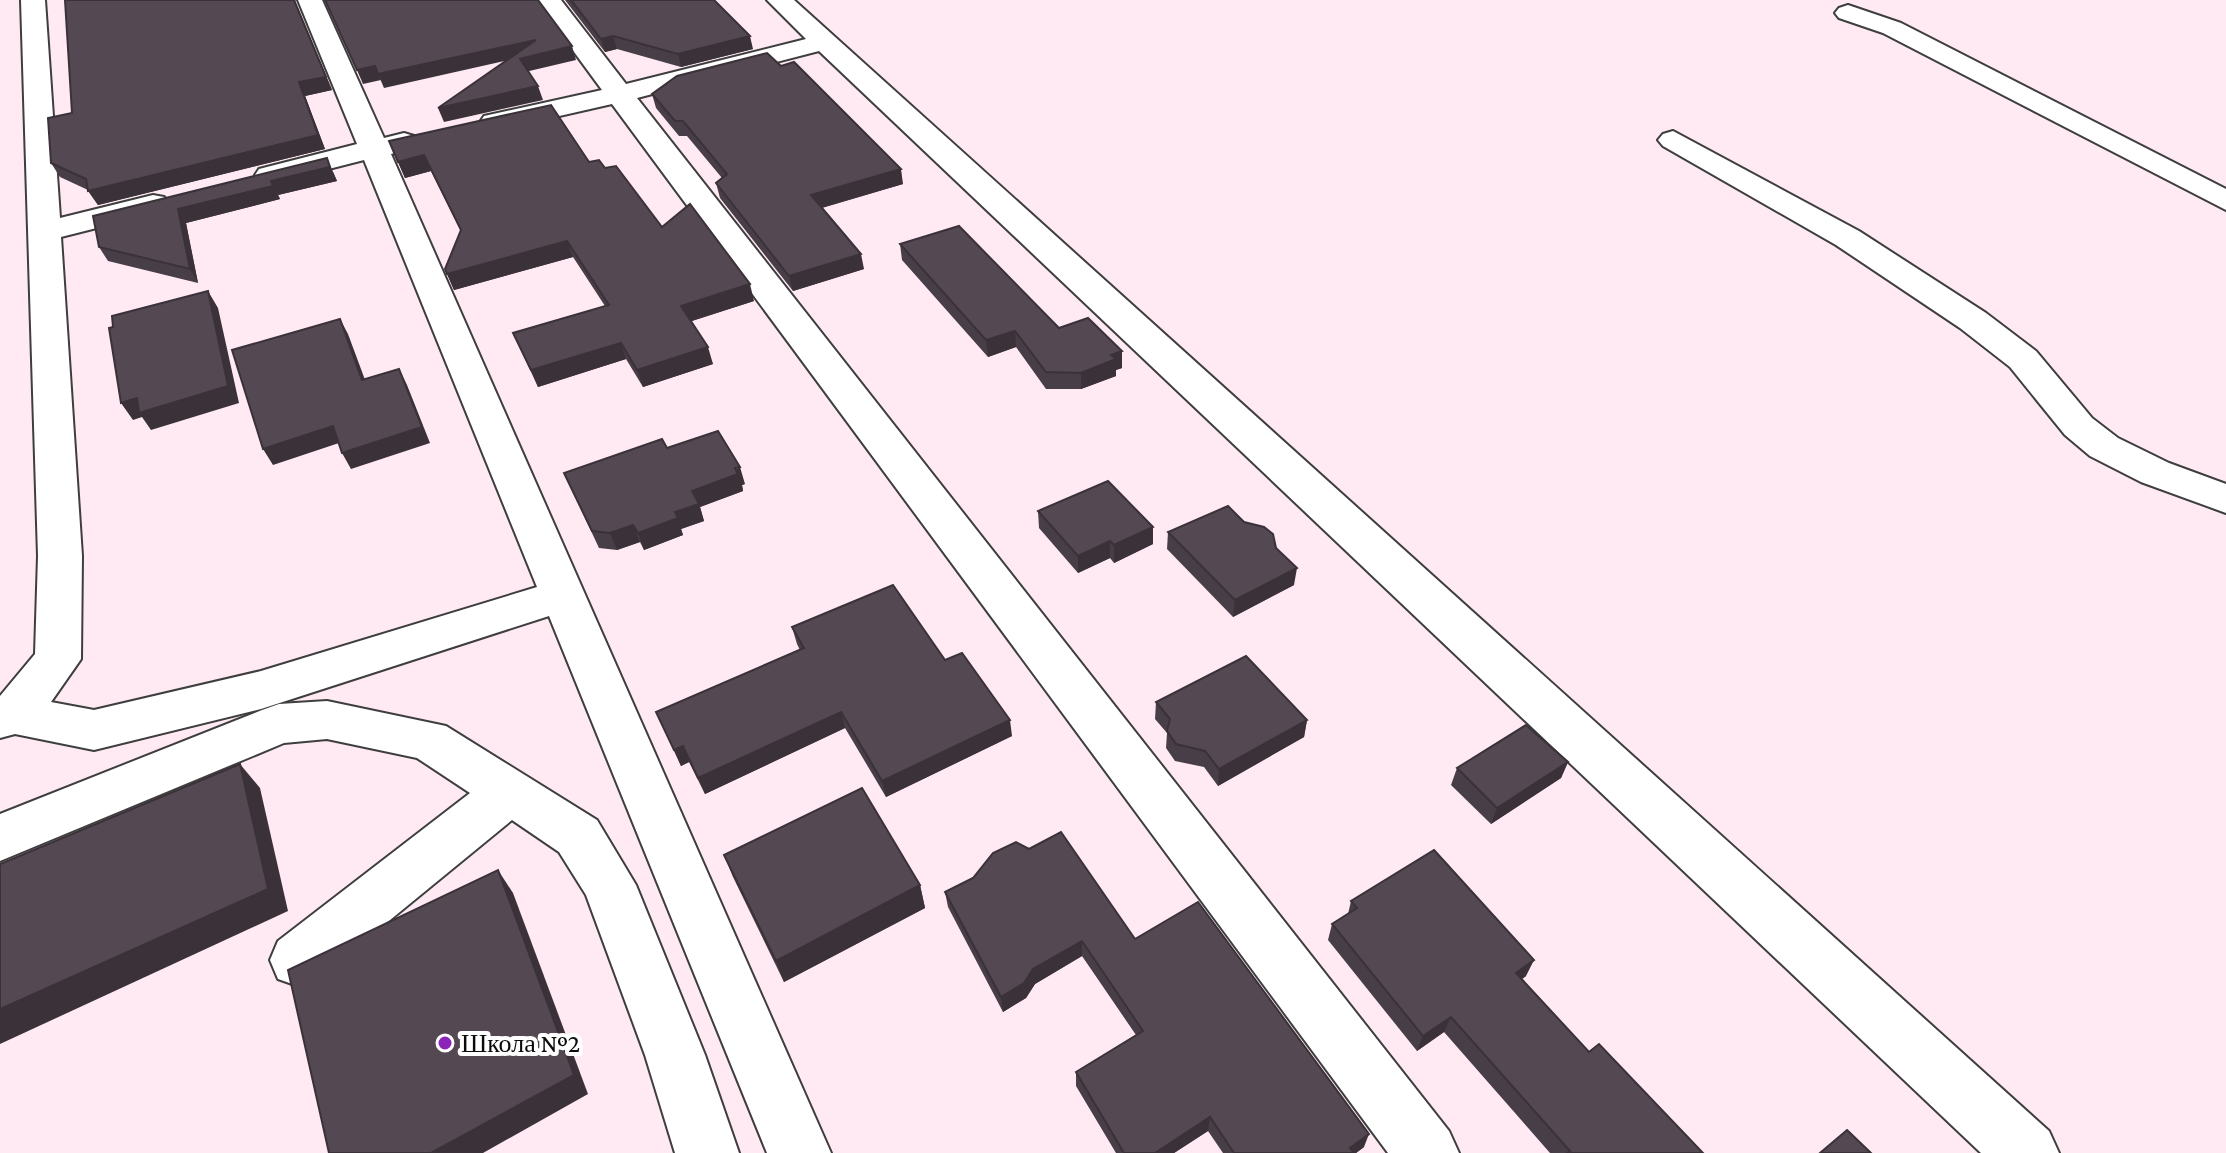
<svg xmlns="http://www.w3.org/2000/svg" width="2226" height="1153" viewBox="0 0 2226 1153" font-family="'Crimson Pro',serif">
<rect width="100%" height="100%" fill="#ffeaf4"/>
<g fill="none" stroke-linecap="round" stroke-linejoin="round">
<defs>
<g id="minor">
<path d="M21 0H45L60 218 153 195 164 197 169 204 164 211 61 237 82 556 81 659 51 702 94 710 261 671 537 587 364 160 270 184 259 181 255 175 259 169 357 144 298 0H322L384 138 404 133 414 136 419 142 414 148 391 154 831 1153H767L549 616 261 709 94 750 15 734 0 738V696L35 654 38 556Z"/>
<path d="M536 0H561L626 84 806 39 767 0H794L2049 1131 2059 1153H1981L819 51 637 98 1449 1131 1459 1153H1388L612 104 494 131 484 128 480 122 484 116 602 90Z"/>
<path d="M1848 5 1901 23 2226 189V210L1883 33 1839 18 1835 13 1839 8Z"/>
<path d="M1673 131 1859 231 1986 313 2036 351 2092 418 2118 438 2169 463 2226 484V513L2141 482 2090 456 2065 435 2010 367 1960 328 1836 245 1663 146 1658 140 1663 134Z"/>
<path d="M327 701 446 726 597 820 636 885 705 1055 739 1153H675L645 1055 586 895 559 852 512 820 318 979 298 986 278 979 270 960 278 941 470 793 417 758 327 739 284 743 0 861V814L262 710 279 704Z"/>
</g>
</defs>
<!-- minor casing -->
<use href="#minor" stroke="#3e3e3e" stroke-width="4"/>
<!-- minor -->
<use href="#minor" fill="#fff" fill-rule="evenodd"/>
</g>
<!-- wall -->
<g fill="#483e47">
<path d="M565 0H714L753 49 681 67 617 49 605 52Z"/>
<path d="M295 1 332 90 305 96 325 149 98 205 88 190 60 177 51 163 72 113Z"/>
<path d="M652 94 903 184 822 208 864 269 793 291 720 198 716 183 722 178 687 136H679L656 108Z"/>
<path d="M389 141 589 162 605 168 662 227 754 301 691 321 713 364 643 387 626 359 538 387 513 333 605 306 573 257 454 290 445 269 461 231 431 171 405 178Z"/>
<path d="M333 172 337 181 278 195 280 199 186 223 198 283 108 261 99 247Z"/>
<path d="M900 244 1059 328 1122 351V368L1116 370V376L1081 389H1046L1016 347 988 357 902 260Z"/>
<path d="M667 448 745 484 742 485 743 491 700 507 704 521 681 529 683 535 644 550 640 542 617 550 599 548 564 473Z"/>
<path d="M1038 511 1153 527V544L1114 563 1110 558 1078 573 1039 528Z"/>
<path d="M1244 522 1276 548 1294 585 1233 617 1167 549 1168 532Z"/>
<path d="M792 627 945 660 1012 736 886 797 845 728 705 794 689 762 681 766 656 712 800 650 797 644Z"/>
<path d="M1156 702 1307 720 1304 737 1218 786 1204 767 1175 761 1166 748 1167 733 1155 719Z"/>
<path d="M1568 762 1561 778 1491 824 1451 785 1457 768Z"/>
<path d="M724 855 920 885 925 908 784 982 733 877Z"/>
<path d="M945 892 1135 939 1364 1147 1356 1153H1223L1208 1131 1174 1153H1116L1076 1086V1072L1136 1035 1082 956 1035 984 1026 998 1003 1012 948 907Z"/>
<path d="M1351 901 1526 976 1522 979 1589 1052 1703 1153H1550L1444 1032 1417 1051 1328 940 1332 924 1348 914Z"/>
</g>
<!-- shaded-wall -->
<g fill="#3b3239">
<path d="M294 0H296L295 1 332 90 305 96 325 149 98 205 88 191 299 82Z"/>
<path d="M613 36 617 49 605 52 601 39Z"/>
<path d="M750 36 753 49 681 67 678 54Z"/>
<path d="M536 40 540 53 384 88 378 74Z"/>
<path d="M572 46 576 60 525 72 520 59Z"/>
<path d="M375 66 381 80 363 84 357 70Z"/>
<path d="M538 86 543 100 444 122 438 108Z"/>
<path d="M424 155 431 171 405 178 398 162Z"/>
<path d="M327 158 337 181 278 195 280 199 186 223 198 283 190 269 178 209 271 181Z"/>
<path d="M901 169 903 184 814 210 811 195Z"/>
<path d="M567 241 573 257 454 290 447 274Z"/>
<path d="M861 254 864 269 793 291 789 276Z"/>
<path d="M750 284 754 301 686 323 681 306Z"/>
<path d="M208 291 218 308 239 403 151 430 142 417 133 420 121 403Z"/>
<path d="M340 319 348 334 371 396 362 380Z"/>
<path d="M1015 331 1016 347 988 357 986 340Z"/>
<path d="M621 343 626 359 538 387 531 370Z"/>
<path d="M708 347 713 364 643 387 637 370Z"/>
<path d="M1122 351V368L1116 370V376L1081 389V373L1111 355Z"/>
<path d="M399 369 407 385 430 443 351 469 342 453Z"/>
<path d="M333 426 342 442 273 465 263 449Z"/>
<path d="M740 467 745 484 742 485 743 491 700 507 704 521 681 529 683 535 644 550 638 533 675 512 692 491Z"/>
<path d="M633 525 640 542 617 550 610 533Z"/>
<path d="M1153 527V544L1114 563V545Z"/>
<path d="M1110 541V558L1078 573V556Z"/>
<path d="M1297 568 1294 585 1233 617 1235 600Z"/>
<path d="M841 712 845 728 705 794 698 778Z"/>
<path d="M1010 720 1012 736 886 797 882 781Z"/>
<path d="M1307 720 1304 737 1218 786 1219 769Z"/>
<path d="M683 746 689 762 681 766 674 750Z"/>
<path d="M1568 762 1561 778 1491 824 1497 808Z"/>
<path d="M240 764 260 788 288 911 0 1044V1009Z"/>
<path d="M498 870 513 893 588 1094 483 1153H431Z"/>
<path d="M920 885 925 908 784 982 776 961Z"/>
<path d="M1082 941V956L1035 984 1026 998 1003 1012 1001 997 1033 969Z"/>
<path d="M1534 960 1526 976 1508 989 1516 973Z"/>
<path d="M1451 1017 1444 1032 1417 1051 1423 1036Z"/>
<path d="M1210 1117 1208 1131 1174 1153H1155Z"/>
<path d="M1369 1134 1364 1147 1356 1153H1348L1350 1148Z"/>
</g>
<!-- building -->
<g fill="#544852" stroke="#3b3239" stroke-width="2">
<path d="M65 0H294L326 77 299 82 318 135 88 191 86 179 51 163 48 118 72 113Z"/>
<path d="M325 0H538L572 46 520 59 538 86 438 108 536 40 378 74 375 66 357 70Z"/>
<path d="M571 0H714L750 36 678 54 613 36 601 39Z"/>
<path d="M767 53 781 66 794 62 901 169 811 195 861 254 789 276 716 183 727 174 683 121H675L652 94 677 76Z"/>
<path d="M551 105 589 162 599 160 605 168 616 166 662 227 690 204 750 284 681 306 708 347 637 370 621 343 531 370 513 333 609 305 567 241 447 274 445 269 461 230 424 155 398 162 389 141Z"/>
<path d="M327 158 330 167 271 181 273 186 178 209 190 269 99 247 93 216Z"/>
<path d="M959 226 1059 328 1088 318 1122 351 1111 355 1116 359 1081 373 1046 372 1015 331 986 340 900 244Z"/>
<path d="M208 291 228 386 139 413 137 398 121 403 109 328 113 327 112 316Z"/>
<path d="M340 319 362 380 399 369 422 427 342 453 333 426 263 449 232 350Z"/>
<path d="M718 431 740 467 735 468 738 474 692 491 699 504 675 512 678 518 638 533 633 525 610 533 592 531 564 473 662 439 667 448Z"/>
<path d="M1108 481 1153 527 1114 545 1110 541 1078 556 1038 511Z"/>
<path d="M1228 506 1244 522 1264 527 1273 534 1276 548 1297 568 1235 600 1168 532Z"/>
<path d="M893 585 945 660 962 653 1010 720 882 781 841 712 698 778 683 746 674 750 656 712 804 648 792 627Z"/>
<path d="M1246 656 1307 720 1219 769 1205 751 1176 744 1167 731 1170 719 1156 702Z"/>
<path d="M1526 725 1568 762 1497 808 1457 768Z"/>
<path d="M240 764 268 889 0 1009V864Z"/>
<path d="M862 788 920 885 776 961 724 855Z"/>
<path d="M1061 832 1135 939 1198 902 1369 1134 1350 1148 1354 1153H1234L1210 1117 1155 1153H1124L1076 1072 1143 1031 1082 941 1033 969 1024 983 1001 997 945 892 973 878 993 853 1016 842 1029 849Z"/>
<path d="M1434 850 1534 960 1516 973 1589 1052 1599 1044 1703 1153H1567L1570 1151 1451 1017 1423 1036 1332 924 1357 908 1351 901Z"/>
<path d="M498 870 574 1075 431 1153H329L288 970Z"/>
<path d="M1847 1130 1871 1153H1820Z"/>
</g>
<!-- markers -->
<circle fill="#8b25ba" stroke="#fff" stroke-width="3" cx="445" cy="1043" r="8"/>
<g text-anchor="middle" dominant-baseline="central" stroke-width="8" stroke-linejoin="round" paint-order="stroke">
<!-- near-poi labels -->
<g font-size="26" fill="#0b0b0b" stroke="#fff" text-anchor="start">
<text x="461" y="1043">Школа №2</text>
</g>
</g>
</svg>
